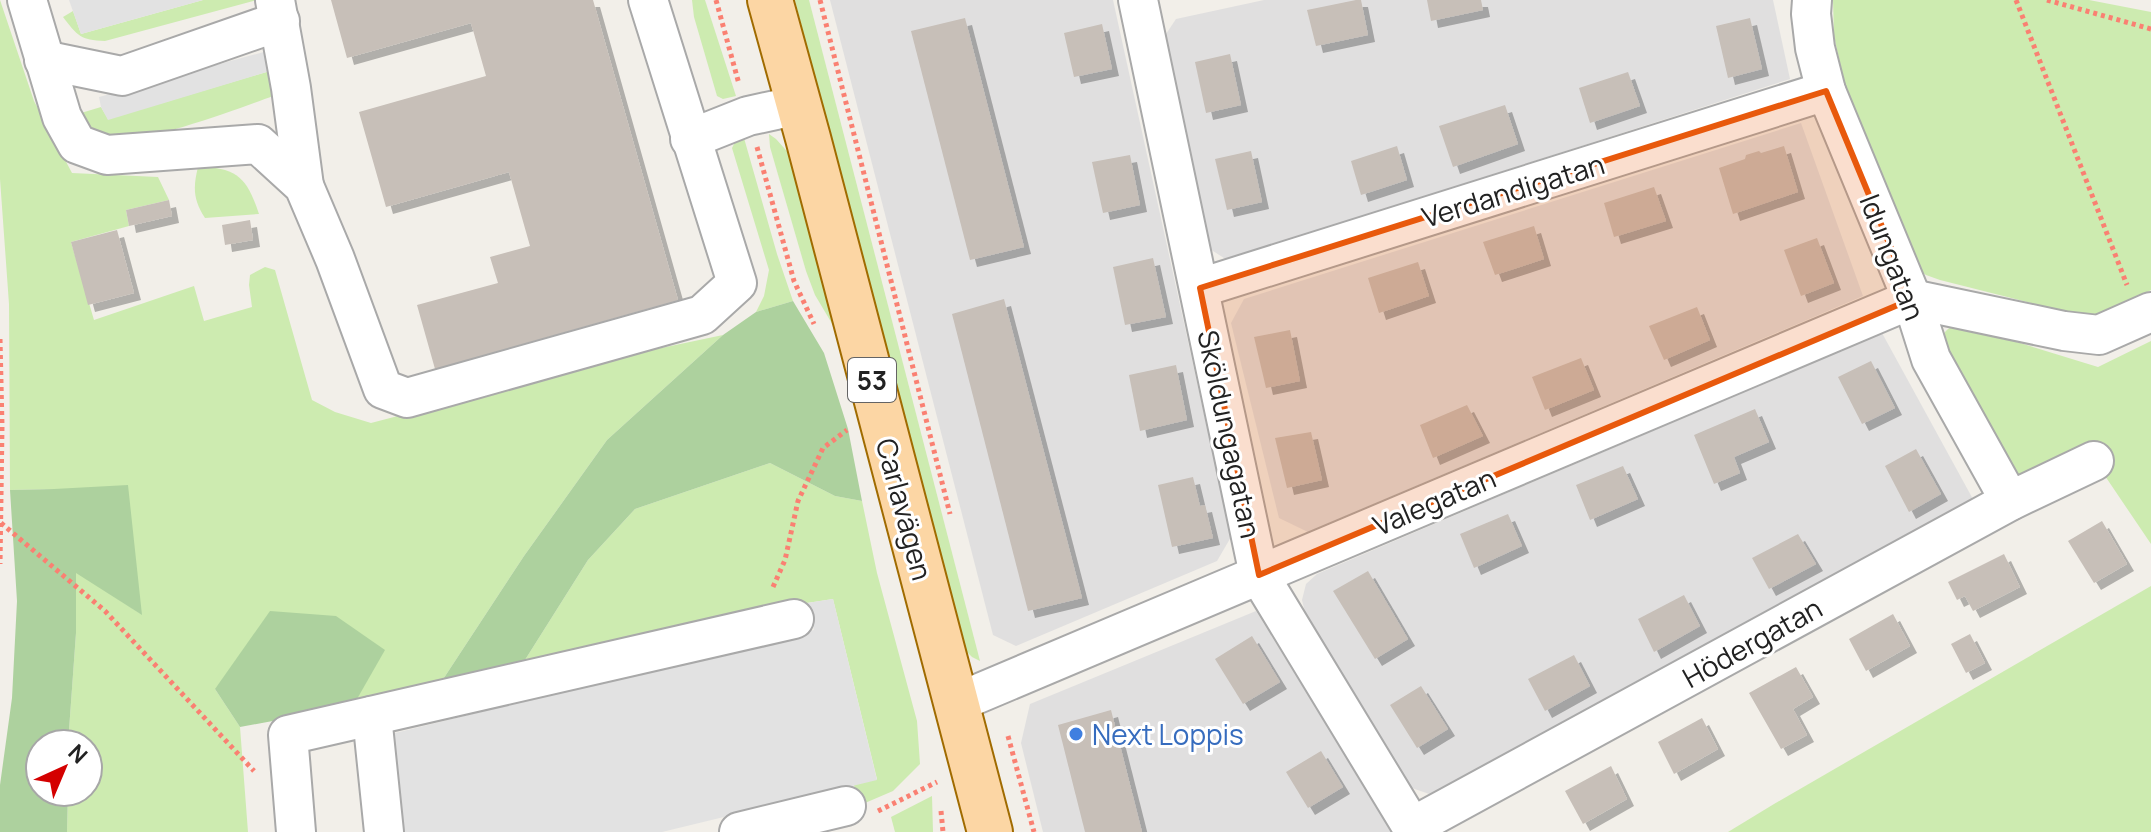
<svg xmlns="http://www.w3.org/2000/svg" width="2151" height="832" viewBox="0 0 2151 832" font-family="Manrope,sans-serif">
<defs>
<filter id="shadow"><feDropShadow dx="7" dy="7" stdDeviation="0" flood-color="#0004"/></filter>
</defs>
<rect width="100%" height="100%" fill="#f2efe9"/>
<!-- residential -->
<g fill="#e0dfdf">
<path d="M830 0H1113L1231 537 1217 561 1016 646 993 635Z"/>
<path d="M1264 0H1773L1790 79 1227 260 1210 249 1164 37 1176 19Z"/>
<path d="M1801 123 1863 296 1308 532 1279 518 1231 323 1244 299Z"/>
<path d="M1882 333 1974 501 1432 795 1412 788 1306 616 1302 600 1306 584 1317 574Z"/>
<path d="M1256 611 1393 832H1043L1021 743 1030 704Z"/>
</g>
<!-- grass -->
<g fill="#cdebb0">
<path d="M0 0 34 101 72 173 158 177 169 200 126 210 129 226 71 242 94 320 194 286 204 321 252 307 249 285 250 275 265 267 275 270 312 400 335 412 371 423 647 351 723 335 607 440 524 556 438 687 353 706 215 689 240 727 248 832H67L68 792H88V744H68L76 633V572L141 614 54 489 10 490 9 304 0 179Z"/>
<path d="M203 0H257L105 41C80 40 78 36 63 17L73 11 81 34Z"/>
<path d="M692 0H705L736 96 723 99 717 96 694 17Z"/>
<path d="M795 0H809L980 661 972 657 959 644Z"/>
<path d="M1833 0H2089L2151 12V290L2118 309 2099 314H2075L1940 280 1926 275 1916 268 1847 95 1834 36Z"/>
<path d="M280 68 273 96C243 107 131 149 105 140 93 135 85 124 81 113L101 107 108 119Z"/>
<path d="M769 134 776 139 793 158 837 332 815 295 806 271 770 147Z"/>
<path d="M744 138 777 254 793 301 756 312 764 296 769 270 732 148 735 142Z"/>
<path d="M198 167C237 167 247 178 259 214L205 218C193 200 193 187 198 167Z"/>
<path d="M1958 324 2098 367 2151 341V544L2101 470 2019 477 2012 474 1939 345C1943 333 1946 328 1958 324Z"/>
<path d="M770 463 835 496 862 501 877 573 917 721 920 764 893 791 858 806 854 785 877 779 833 599 807 603 768 619 518 671 588 560 635 509Z"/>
<path d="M2151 586V832H1728L1774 804Z"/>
<path d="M932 796 933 832H895L891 817Z"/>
</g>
<!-- forest -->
<g fill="#add19e">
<path d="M793 301 824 353 848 429 862 501 835 496 770 463 635 509 588 560 518 671 438 687 524 556 607 440 723 335 756 312Z"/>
<path d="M128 485 142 615 76 573V633L68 744H40V792H68L67 832H0V785L12 698 17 601 10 490 54 489Z"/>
<path d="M270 611 336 616 385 650 353 706 240 727 215 689Z"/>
</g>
<!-- parking -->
<g fill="#e2e2e2">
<path d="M69 0H203L81 34Z"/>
<path d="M271 50 280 68 108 120 101 107 99 97Z"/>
<path d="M833 599 877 780 662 832H401L391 734 814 630 807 603Z"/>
</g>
<!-- building -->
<g fill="#c7bfb8" filter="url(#shadow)">
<path d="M331 0H593L678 300 435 369 417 305 498 283 490 257 530 246 509 172 386 207 359 112 486 76 471 23 347 58Z"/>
<path d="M1356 0H1361L1368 35 1316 46 1307 10Z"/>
<path d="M1427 0H1481L1483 10 1431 21Z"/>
<path d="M965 18 1024 247 970 260 911 31Z"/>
<path d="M1750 18 1762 69 1728 78 1716 26Z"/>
<path d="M1102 24 1112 69 1074 77 1064 33Z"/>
<path d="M1230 54 1241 105 1206 113 1195 62Z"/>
<path d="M1628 72 1640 106 1590 123 1579 88Z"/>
<path d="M1505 105 1518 144 1453 167 1439 126Z"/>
<path d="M1397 146 1407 180 1361 195 1351 161Z"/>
<path d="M1784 146 1798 192 1733 214 1719 168 1745 159 1746 155 1759 151 1761 153Z"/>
<path d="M1251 151 1262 202 1227 210 1215 159Z"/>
<path d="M1130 155 1140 205 1103 213 1092 162Z"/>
<path d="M1654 187 1666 221 1614 237 1604 203Z"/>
<path d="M169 200 172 216 129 226 126 210Z"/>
<path d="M250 220 253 240 225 245 222 225Z"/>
<path d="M1534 226 1544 259 1495 275 1483 242Z"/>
<path d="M117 230 134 293 88 305 71 242Z"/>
<path d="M1817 238 1834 283 1801 296 1784 250Z"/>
<path d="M1153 258 1166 317 1125 325 1113 267Z"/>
<path d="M1418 262 1429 296 1379 313 1368 278Z"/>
<path d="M1004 299 1082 598 1028 611 952 314Z"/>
<path d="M1697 307 1710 340 1664 360 1649 326Z"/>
<path d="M1290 330 1300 381 1266 388 1254 337Z"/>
<path d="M1581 358 1594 390 1545 410 1532 377Z"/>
<path d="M1871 361 1895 408 1862 424 1838 377Z"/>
<path d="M1176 365 1187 420 1140 431 1129 375Z"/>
<path d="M1467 405 1483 436 1433 458 1420 425Z"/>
<path d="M1755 409 1769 442 1734 457 1740 473 1714 484 1694 435Z"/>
<path d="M1311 432 1322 480 1287 488 1275 438Z"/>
<path d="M1916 449 1941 494 1909 512 1885 466Z"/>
<path d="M1623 466 1638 499 1590 520 1576 485Z"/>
<path d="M1193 477 1200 506 1205 505 1213 538 1172 547 1158 485Z"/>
<path d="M1508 514 1522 546 1474 568 1460 534Z"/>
<path d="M2102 521 2127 564 2094 583 2068 541Z"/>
<path d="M1798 534 1816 564 1769 589 1752 558Z"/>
<path d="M2004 554 2020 587 1973 611 1965 596 1957 600 1948 582Z"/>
<path d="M1368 571 1408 639 1375 659 1333 591Z"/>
<path d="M1684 595 1700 626 1654 652 1638 619Z"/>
<path d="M1893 614 1910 646 1866 671 1849 639Z"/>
<path d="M1970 634 1985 663 1966 673 1951 644Z"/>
<path d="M1252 636 1280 682 1243 704 1215 659Z"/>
<path d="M1574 655 1590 686 1545 711 1528 679Z"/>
<path d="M1796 667 1813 697 1793 709 1807 735 1781 749 1749 693Z"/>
<path d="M1421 686 1448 729 1417 748 1390 705Z"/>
<path d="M1111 710 1142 832H1085L1058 725Z"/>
<path d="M1702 718 1718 749 1674 774 1658 742Z"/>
<path d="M1321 751 1343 787 1308 808 1286 772Z"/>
<path d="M1611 766 1627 799 1583 824 1565 791Z"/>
</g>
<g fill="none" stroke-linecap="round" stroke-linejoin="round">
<defs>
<g id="minor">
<path d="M27 0 62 117 77 144 107 155 258 144 304 186 335 259 383 389 407 398 702 315 737 283 648 0"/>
<path d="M275 0 291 88 304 186"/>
<path d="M1138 0 1259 575 1415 832"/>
<path d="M1812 0 1811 14 1815 48 1826 91 1912 299 1931 359 2010 501"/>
<path d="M44 60 122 76 280 21"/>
<path d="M690 139 748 116 799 105"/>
<path d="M1200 288 1826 91"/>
<path d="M956 703 1912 299 2064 331 2099 335 2151 312"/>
<path d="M372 716 384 832"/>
<path d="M1412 827 2010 501 2094 461"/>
<path d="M296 832 288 735 794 619"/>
<path d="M739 832 846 806"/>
</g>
<path id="major" d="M770 0 808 138 990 832"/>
</defs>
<!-- minor casing -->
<use href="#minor" stroke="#a9a9a9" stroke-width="42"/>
<!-- major casing -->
<use href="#major" stroke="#a06b00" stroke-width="48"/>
<!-- path -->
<g stroke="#fa8072" stroke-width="5" stroke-dasharray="4 4" stroke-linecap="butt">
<path d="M716 0 739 84"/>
<path d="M820 0 950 514"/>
<path d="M2016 0 2127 285"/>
<path d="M2047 0 2151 29"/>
<path d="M757 147 794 281 814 324"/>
<path d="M0 339 2 426 0 564"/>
<path d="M1 523 105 611 254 771"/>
<path d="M773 587 785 560 798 501 823 448 847 430"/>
<path d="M1008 736 1034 832"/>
<path d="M878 811 937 782"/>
<path d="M941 811 943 832"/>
</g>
<!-- minor -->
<use href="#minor" stroke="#fff" stroke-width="38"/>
<!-- major -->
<use href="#major" stroke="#fcd6a4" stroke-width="44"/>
</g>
<!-- marked area -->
<path fill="#e8590c" fill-opacity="0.2" stroke="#e8590c" stroke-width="6" stroke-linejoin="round" d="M1826 91 1912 299 1259 575 1200 288Z"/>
<!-- markers -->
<circle fill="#3f7fe0" stroke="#fff" stroke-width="3" cx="1076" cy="734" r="8"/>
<g text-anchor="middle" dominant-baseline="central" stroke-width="6" stroke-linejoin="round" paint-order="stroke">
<!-- shield labels -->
<rect fill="#fff" stroke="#646464" stroke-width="2" x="848" y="358" width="48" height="44" rx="6"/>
<g font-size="26" font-weight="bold" fill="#222">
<text x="872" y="380">53</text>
</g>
<!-- street labels -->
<g font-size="28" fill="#222" stroke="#fff">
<text transform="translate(1513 190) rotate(-17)">Verdandigatan</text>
<text transform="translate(1893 257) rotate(69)">Idungatan</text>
<text transform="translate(1230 434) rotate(78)">Sköldungagatan</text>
<text transform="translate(1434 501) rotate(-23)">Valegatan</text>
<text transform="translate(905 509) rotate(75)">Carlavägen</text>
<text transform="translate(1752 642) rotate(-29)">Hödergatan</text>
</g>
<!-- shop labels -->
<g font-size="28" fill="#366cbe" stroke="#fff" text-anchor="start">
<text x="1092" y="734">Next Loppis</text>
</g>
</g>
<!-- north arrow -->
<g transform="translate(64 768) rotate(44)"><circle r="38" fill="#ffffff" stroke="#a7a7a7" stroke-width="2"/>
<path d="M0-6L14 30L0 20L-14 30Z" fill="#d40000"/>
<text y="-12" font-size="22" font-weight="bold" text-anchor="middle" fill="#222222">N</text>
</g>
</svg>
